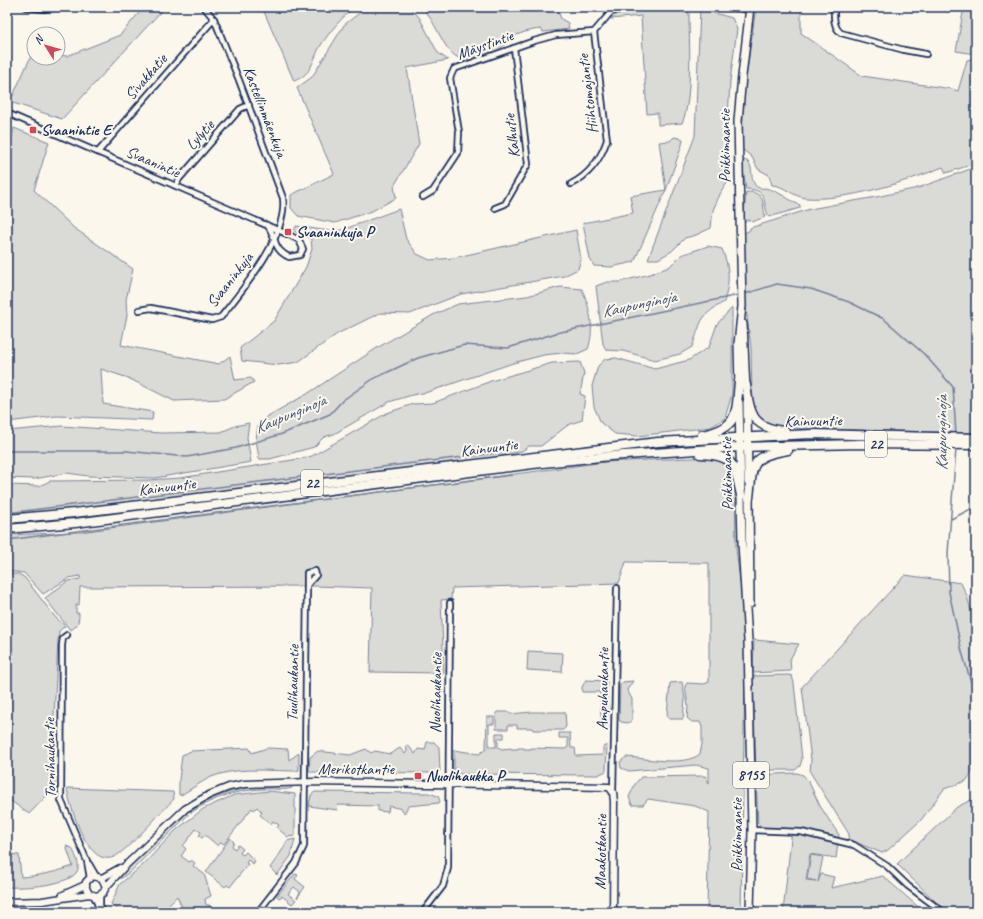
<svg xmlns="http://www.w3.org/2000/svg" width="983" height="919" viewBox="0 0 983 919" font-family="Caveat,sans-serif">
<rect width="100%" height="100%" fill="#fbf7ec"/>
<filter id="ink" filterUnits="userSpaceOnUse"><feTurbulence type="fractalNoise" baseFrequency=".025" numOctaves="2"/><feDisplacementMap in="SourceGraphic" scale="8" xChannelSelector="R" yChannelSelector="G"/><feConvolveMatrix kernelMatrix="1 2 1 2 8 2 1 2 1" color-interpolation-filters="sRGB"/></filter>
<g filter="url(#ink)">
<!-- green -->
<g fill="#dadad7" stroke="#7a849a">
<path d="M144 7H165L62 119 10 102 31 56 34 54V58H58V55L67 56 120 35Z"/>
<path d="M262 7H355C342 17 331 30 321 45 312 60 313 74 294 81Z"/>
<path d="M367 7H409L419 17 438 53 448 60 407 68 419 144 394 186 396 198 372 211 335 223 298 216 291 208V195L334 174 297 88 312 77 344 25Z"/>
<path d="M421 7H557L561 19 568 23 569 29 543 32 541 29C530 30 519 33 509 39 506 42 504 46 501 48 489 54 469 63 457 57 442 49 435 18 421 7Z"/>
<path d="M756 7H801V33L862 76 952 89 958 91 967 60 976 58V163L946 173 943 167C906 182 846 201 806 198 793 197 784 185 772 185L769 175 758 169 752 157 742 149 743 99Z"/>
<path d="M964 7H976V54L956 51Z"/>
<path d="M654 9H682L689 13C689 41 693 100 682 123L658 125V113L647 114 641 16 611 19 618 13Z"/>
<path d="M700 9 732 18 737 29 730 81 727 138 729 180 721 192 713 210 711 228 696 235 685 238 672 251 658 259H648L695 136Z"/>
<path d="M14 128 49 142 34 190 74 228 133 269 126 300 127 315 121 345 219 364 230 356 235 380 251 378 254 382 224 399 174 401 128 378 101 369 103 404 153 412 152 420 57 416 7 422V226L10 221 7 217V155Z"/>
<path d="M674 137 683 139 682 145 666 190 634 262 611 267 594 266 590 259 583 223 633 213 630 196 666 190 659 142 670 141Z"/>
<path d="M745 160C755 164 749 177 755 185 759 190 764 187 769 189 780 192 790 201 800 205V208L769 217C761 202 770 190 746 189L742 163Z"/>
<path d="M976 167V433L782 428 772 426 759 420 752 397 751 348 746 308 743 234 750 230V228L810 209 876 197 918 188Z"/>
<path d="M746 192C765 192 762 201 765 217L752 222 750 220 746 221 743 225Z"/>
<path d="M399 209 406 239 417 254 430 260 453 258 576 230 581 259 578 269 564 276 461 294 410 314 380 313 337 334 298 362 279 365 242 361 240 348 274 321 306 267 312 249 311 239 294 231 296 226 329 231 342 230Z"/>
<path d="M708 246 722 249C730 269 730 281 724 302 698 317 702 321 692 347L680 354 655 360 623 351 606 350 603 344 596 286 607 282H619L650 274 669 267 681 255Z"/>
<path d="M560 287 582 289C590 308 595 329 588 349L577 354 562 353 544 355 513 363 428 392 412 395 389 402 334 434 324 437 314 447 270 459H259L256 439 258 425 266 417 307 394 377 348 433 315 458 304 527 296Z"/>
<path d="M732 308V394L725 418 711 427 638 436 615 434 601 423 594 407 592 386 598 366 605 359 616 358 655 369 689 360 709 347 717 324Z"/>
<path d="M580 362 584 373 580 394 585 396 582 420 568 425 541 446H529L522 451 497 457 58 513 7 517V485L39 486 50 481 148 480 180 478 305 458 312 456 387 413 413 404 433 403 491 381 552 363Z"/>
<path d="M249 423 247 437 251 462 155 478 88 476 67 473 34 479 7 478V431L62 426 161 433 221 432 235 426Z"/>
<path d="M712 457 720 458 729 465 735 481 736 549 744 613 745 672 741 912H707L709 812 695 806 648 799 643 805H632L629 797 635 784 641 777 705 776 709 783V768L696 765 629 771 621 768 620 762 626 757C645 758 684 767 700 754L702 744V727L700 722H692L687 718 688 707 685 686 687 683 704 684 709 682V563L626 562 619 583 452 588 451 599 441 600 444 673 370 672 372 588 316 586 80 587 79 605H76V613H79C79 621 78 627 70 630L45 598 68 581 80 579V576L69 578 43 594 24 573 7 571V535L80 532 605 462Z"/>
<path d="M7 574H19L25 578 55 617 65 626 59 631 58 641 53 734 55 787 29 814 7 798Z"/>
<path d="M905 575 961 583 967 596 976 628V766L966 781 944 789 921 820 888 850 882 853 848 839 849 834 810 772 811 760 802 687Z"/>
<path d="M754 640 799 644 790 659 791 671 753 673Z"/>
<path d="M528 651 563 653 562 672 527 670Z"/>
<path d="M789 675 792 676 794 683 802 759 800 766 795 770H756L753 676Z"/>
<path d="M586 680 607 681V718H601L600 692H582V687Z"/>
<path d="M633 681 627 690 632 699V720L628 723 621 722 619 720 620 685 623 682Z"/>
<path d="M682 682 685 699 683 719H669L667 715 670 683Z"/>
<path d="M498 712H509L510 714 532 712H565L566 727 563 730H533L532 728H517V725H508V729H496V713Z"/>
<path d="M487 717H494V724H489V747H496V733H504V738H498V747L502 749 511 748V749H518V748H524V749H531V748L565 749 568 747V738H559V733H570L571 748H575L576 756 603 755V747L607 745 606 771 598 775 456 774 454 770V750L479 754 486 749Z"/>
<path d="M427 742H434L439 747 440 771 438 773 311 772 309 770 310 757 318 751 350 755 366 749 371 753 375 751 390 754 400 748 405 754 407 751 406 746 408 745 415 754 418 749 425 750Z"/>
<path d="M249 748 252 753 267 748 288 749 289 760 299 753V770L296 771C268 771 233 766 207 779 198 784 190 790 181 795H179V780L182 755 191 751Z"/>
<path d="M797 773 803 775 808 780 820 806 839 835 836 858 810 854 806 880 816 881 807 879 811 855 823 857 818 882 821 874 834 877 831 888 883 876 924 912H783L792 829 764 828 758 824 756 775Z"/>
<path d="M269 786H291L292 788C284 791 272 788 264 789 237 790 214 797 192 812H190C214 794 239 788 269 786Z"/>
<path d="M67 788 173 792 174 799C162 811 127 851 114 857 87 868 70 806 67 788Z"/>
<path d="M269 791 295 794V836L288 837 277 828 279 825 273 821 271 824 260 815 262 812 257 807 254 810 252 808 224 844 221 842 218 846 205 835 202 838 199 836 201 832 196 829 183 846 186 849 181 856 189 862 191 860 195 863 193 866 204 874 211 896 205 899 206 905H210L209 907 215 912H188L181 905 177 896 166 907C153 904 137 917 122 912 118 911 114 906 111 904L120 884 143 865 175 831 203 809 234 795Z"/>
<path d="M315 792 428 793 438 796 440 801 439 803 408 806 404 814 402 809 389 806 388 812 378 811V806L338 805 337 810 309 806 311 795Z"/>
<path d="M976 799V911L951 912 937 903 897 864 957 807 969 801Z"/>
<path d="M187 813 188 815 130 872 122 878 116 879Z"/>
<path d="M230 838 234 842 232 846 235 849 238 845 243 849 240 853 243 855 246 852 255 861 253 864 248 860 246 863 248 864 230 887 227 885 225 887 206 872Z"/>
<path d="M295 839 291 856 277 875 270 868 283 849 287 841Z"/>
<path d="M66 846 72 848C75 854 79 862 78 869 74 886 21 888 7 887V856L9 854 19 855 21 877C39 876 56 872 73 866Z"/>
<path d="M295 874 298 875 295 879 305 887 297 898 300 892 294 887 288 894 296 900 292 904 282 896 279 898 277 896Z"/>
</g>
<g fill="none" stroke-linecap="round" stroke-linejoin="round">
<!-- stream -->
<g stroke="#747e96" stroke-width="1.5">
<path d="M745 294 777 284 811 289 849 302 884 319 924 354 953 387 956 435"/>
<path d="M956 449 948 553 949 592 962 652 976 699"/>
<path d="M7 451H126L187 457 236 448 282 434 330 414 343 400 373 379 418 358 464 345 508 348 556 333 739 295"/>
<path d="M7 513 504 452 516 448"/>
<path d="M951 519 971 509"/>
<path d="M7 540 512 475"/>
<path d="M969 912 976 894"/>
</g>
<defs>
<g id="street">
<path d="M26 7 44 9 60 7"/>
<path d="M733 7 750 10"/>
<path d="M834 7C834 16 833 27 841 33L904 50 926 54"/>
<path d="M7 113 287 234 299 240 303 249 300 255 289 257C271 248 278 238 267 225"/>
<path d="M98 152 214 19"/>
<path d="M571 184C589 175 601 158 607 140L594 32 611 12 628 7"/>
<path d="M176 186 179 179 240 109 249 105"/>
<path d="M423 197 433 191 458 153 459 132 450 78 454 69 534 41 556 35 594 32"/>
<path d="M495 208 505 204 528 164 514 48"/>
<path d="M139 310 151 308 212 320 221 317C244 288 288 236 283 198L239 80 214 19 204 7"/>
<path d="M67 635 63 638 62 645 61 800 87 861 90 878"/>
<path d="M613 792 617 588"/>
<path d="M752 830 801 832 854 845 887 866 908 886 943 912"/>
<path d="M89 864 96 876"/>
<path d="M94 896 99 908"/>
<path d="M100 912V895"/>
<path d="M258 912 296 863 304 846 307 585 316 575 315 571 307 573V585"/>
<path d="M423 912 443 886 448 868 450 603"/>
</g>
<g id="secondary">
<path d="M102 878 120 868"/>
<path d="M89 894 86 888V882L92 876 102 878 106 887"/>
<path d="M63 895 85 885"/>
<path d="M7 902 42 901 89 894 97 896 103 893 106 887 125 866 185 809 209 795 229 787 244 784 315 782 609 787 613 792 614 802 613 912"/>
</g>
<g id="primary">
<path d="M743 324 746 390"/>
<path d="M739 386 738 344 742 306 738 121 742 76 750 7"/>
<path d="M747 402 748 482"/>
<path d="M739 403 742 543 748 641 752 830 750 912"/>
<path d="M749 494 750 604"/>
</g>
<g id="highway">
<path d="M746 385C750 414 752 428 785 431"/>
<path d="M702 435C739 428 736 414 739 381"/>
<path d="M700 454C735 455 734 464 741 495"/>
<path d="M749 498C753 463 750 456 788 450"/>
<path d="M7 519 74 513 658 442 812 434 976 438"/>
<path d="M7 529 75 523 533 464 610 456 740 447 859 444 976 445"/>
</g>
</defs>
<!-- street casing -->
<use href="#street" stroke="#1b2f5e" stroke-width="8"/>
<!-- secondary casing -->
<use href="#secondary" stroke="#1b2f5e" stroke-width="9"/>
<!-- primary casing -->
<use href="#primary" stroke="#1b2f5e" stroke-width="10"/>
<!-- highway casing -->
<use href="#highway" stroke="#1b2f5e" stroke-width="11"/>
<!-- street -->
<use href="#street" stroke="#fbf7ec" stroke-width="4.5"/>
<!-- secondary -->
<use href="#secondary" stroke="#fbf7ec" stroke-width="6"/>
<!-- primary -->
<use href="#primary" stroke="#fbf7ec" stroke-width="7"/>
<!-- highway -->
<use href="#highway" stroke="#fbf7ec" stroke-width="8"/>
</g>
</g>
<!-- markers -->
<g fill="#d1495b" stroke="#fbf7ec" stroke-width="1.5">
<rect x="29" y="126" width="8" height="8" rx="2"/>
<rect x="284" y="228" width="8" height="8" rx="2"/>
<rect x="414" y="772" width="8" height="8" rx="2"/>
</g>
<g text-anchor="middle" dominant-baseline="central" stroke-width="4" stroke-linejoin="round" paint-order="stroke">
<!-- shield labels -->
<g fill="#fbf7ec" stroke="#5e6b89" stroke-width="1">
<rect x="865" y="431" width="22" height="26" rx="3"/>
<rect x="301" y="470" width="22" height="26" rx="3"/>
<rect x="733" y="762" width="36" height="26" rx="3"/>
</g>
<g font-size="15" font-weight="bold" fill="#1b2f5e">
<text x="876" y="444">22</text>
<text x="312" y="483">22</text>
<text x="751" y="775">8155</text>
</g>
<!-- street labels -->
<g font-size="16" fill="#1b2f5e" stroke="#fbf7ec">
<text transform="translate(485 45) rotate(-20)">Mäystintie</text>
<text transform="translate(146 77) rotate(-49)">Sivakkatie</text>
<text transform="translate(588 94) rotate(-97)">Hiihtomajantie</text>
<text transform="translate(265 112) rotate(69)">Kastellinmäenkuja</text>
<text transform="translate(200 135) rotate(-49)">Lylytie</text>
<text transform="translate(512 136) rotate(-97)">Kalhutie</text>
<text transform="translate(725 146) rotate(-90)">Poikkimaantie</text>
<text transform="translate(153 162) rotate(23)">Svaanintie</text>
<text transform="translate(230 280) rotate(-52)">Svaaninkuja</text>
<text transform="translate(813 421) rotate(-1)">Kainuuntie</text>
<text transform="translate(489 448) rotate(-7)">Kainuuntie</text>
<text transform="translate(727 474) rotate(-91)">Poikkimaantie</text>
<text transform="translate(167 487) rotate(-7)">Kainuuntie</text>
<text transform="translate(293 683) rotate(-89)">Tuulihaukantie</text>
<text transform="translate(603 689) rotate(-89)">Ampuhaukantie</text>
<text transform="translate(436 693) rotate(-89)">Nuolihaukantie</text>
<text transform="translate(50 758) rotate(-91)">Tornihaukantie</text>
<text x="356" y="769">Merikotkantie</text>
<text transform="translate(737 835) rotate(-90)">Poikkimaantie</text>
<text transform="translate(601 852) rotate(-89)">Maakotkantie</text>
</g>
<!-- poi labels -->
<g font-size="16" font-weight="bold" fill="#1b2f5e" stroke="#fbf7ec" text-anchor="start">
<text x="41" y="130">Svaanintie E</text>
<text x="296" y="232">Svaaninkuja P</text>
<text x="426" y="776">Nuolihaukka P</text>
</g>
<!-- water labels -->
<g font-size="17" font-style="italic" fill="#47577a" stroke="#fbf7ec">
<text transform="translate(639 304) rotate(-12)">Kaupunginoja</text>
<text transform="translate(290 414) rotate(-23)">Kaupunginoja</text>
<text transform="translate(941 433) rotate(-90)">Kaupunginoja</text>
</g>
</g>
<!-- margin -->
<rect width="983" height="919" fill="none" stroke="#fbf7ec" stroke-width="24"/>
<rect x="12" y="12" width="959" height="895" fill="none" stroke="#1b2f5e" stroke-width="1.5" filter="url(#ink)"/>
<!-- north arrow -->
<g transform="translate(46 46) rotate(307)"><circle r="19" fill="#fbf7ec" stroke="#a1a7b3"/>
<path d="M0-3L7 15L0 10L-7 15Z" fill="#d1495b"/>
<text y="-6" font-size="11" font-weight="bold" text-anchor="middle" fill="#1b2f5e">N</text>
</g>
</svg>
